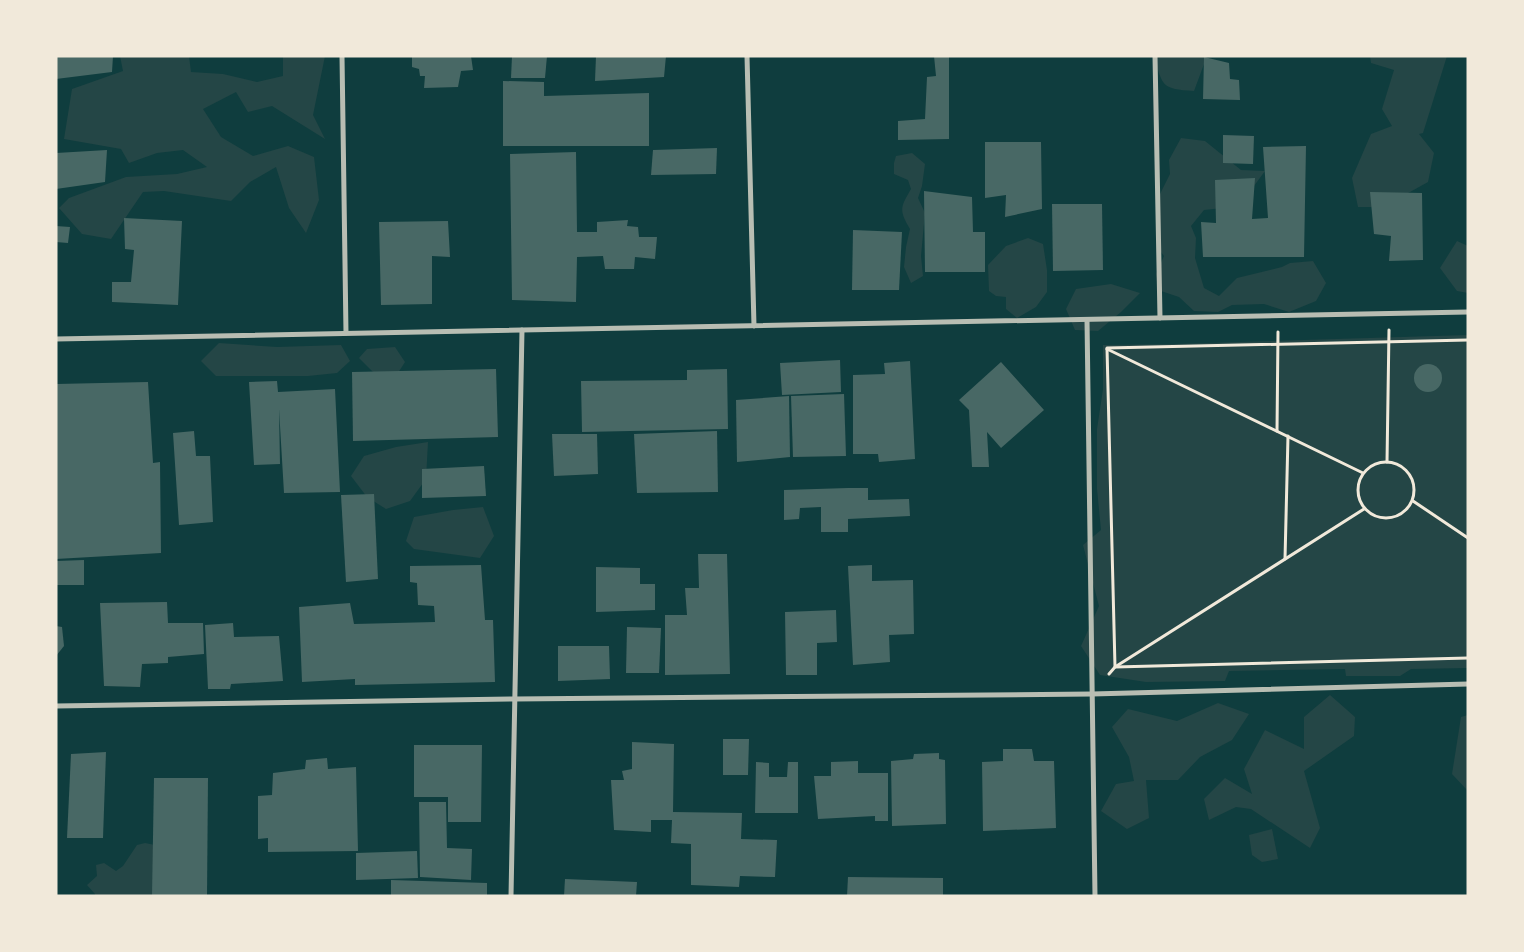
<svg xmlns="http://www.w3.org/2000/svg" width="1524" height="952" viewBox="0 0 1524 952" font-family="Roboto,sans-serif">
<rect width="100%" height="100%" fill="#0f3d3e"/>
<!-- green -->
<g fill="#244646">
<path d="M120 56H189L191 72 223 74 257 82 283 76V56H325L313 115 325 139 272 106 248 112 236 92 203 109 221 137 253 156 288 146 314 157 319 200 306 233 289 208 276 167 250 182 231 201 164 191 143 192 111 239 82 234 59 208 69 198 126 177 177 174 207 167 183 150 157 153 129 163 121 149 64 139 72 89 123 71Z"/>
<path d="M1207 56 1194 91C1161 89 1163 86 1154 57Z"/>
<path d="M1370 56H1447L1423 133 1419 134 1434 153 1428 182 1383 207H1358L1352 178 1371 134 1392 126 1382 109 1394 70 1371 63Z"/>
<path d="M1181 138 1205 141 1241 170 1265 171 1254 186 1221 185 1223 208 1204 210 1191 226 1196 238 1195 258 1204 288 1219 296 1237 278 1282 267 1290 263 1313 261 1326 283 1316 301 1289 312 1264 304 1232 305 1218 312 1194 311 1179 297 1158 290 1156 274 1164 256 1158 248 1160 194 1170 174 1169 160Z"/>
<path d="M912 153 925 164 922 186 918 198 925 213 921 256 923 276 911 283 904 267 906 247 910 229C899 210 900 208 911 189L908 180 894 174V163L896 156Z"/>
<path d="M1028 238 1043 244 1047 270V292L1036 307 1017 318 1006 309V297L996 296 989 291 988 265 1006 246Z"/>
<path d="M1457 241 1468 246V293L1457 291 1440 268Z"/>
<path d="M1111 284 1140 293 1121 312 1098 331 1075 330 1066 309 1076 289Z"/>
<path d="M1468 335V668L1411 669 1400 676H1346L1345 669 1229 671 1225 681 1146 682 1100 675 1081 646 1099 606 1083 545 1101 530 1097 489V429L1103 389V345L1175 344Z"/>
<path d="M219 343 277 347 341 345 350 361 337 373 308 376H216L201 361Z"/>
<path d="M395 347 405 362 396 376 376 375 359 358 367 349Z"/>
<path d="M428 442 426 479 410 501 386 509 367 497 351 476 364 456 396 447Z"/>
<path d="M483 507 494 536 480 558 414 549 406 541 414 517 453 510Z"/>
<path d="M1330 695 1355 717 1354 736 1304 771 1320 828 1310 848 1251 809 1236 807 1209 820 1204 799 1225 778 1252 794 1244 769 1265 730 1304 749V717Z"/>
<path d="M1218 703 1249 714 1232 740 1200 757 1178 780H1146L1149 818 1127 829 1101 811 1116 784 1134 781 1129 757 1112 727 1128 709 1177 721Z"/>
<path d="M1468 715V791L1452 774 1461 717Z"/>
<path d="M1272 829 1278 859 1262 862 1252 855 1249 835Z"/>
<path d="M145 843 160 846 162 896H95V894L87 885 97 876 96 865 104 863 116 871 123 866 137 845Z"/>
</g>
<!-- building -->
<g fill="#486865">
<path d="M56 56H113L112 72 56 79Z"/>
<path d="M412 56H471L473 70 461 71 458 87 424 88 425 76H420L419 69 412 67Z"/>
<path d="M512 56H547L545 78H511Z"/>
<path d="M596 56H666L664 77 595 81Z"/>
<path d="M934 56H949V139L898 140V121L925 119 927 77 936 76Z"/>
<path d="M1204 57 1229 63 1230 79 1239 80 1240 100 1203 99Z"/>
<path d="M503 81 544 82V96L649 93V146H503Z"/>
<path d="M1223 135 1254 136 1253 164 1223 163Z"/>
<path d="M985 142H1041L1042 209 1005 217 1006 195 985 198Z"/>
<path d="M1306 146 1304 257H1203L1201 222 1216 223 1215 180 1255 178 1252 219 1268 218 1263 147Z"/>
<path d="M717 148 716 174 651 175 653 150Z"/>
<path d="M107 150 105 182 56 189V153Z"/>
<path d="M576 152 577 232H597V222L628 220 627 226 638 227 639 237H657L655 259 635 257 634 269H605L603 256 577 257 576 302 512 300 510 154Z"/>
<path d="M924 191 972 197 973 232H985V272H925Z"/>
<path d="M1370 192 1422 193 1423 260 1389 261 1391 236 1374 234Z"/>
<path d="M1052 204H1102L1103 270 1053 271Z"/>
<path d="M124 218 182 221 178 305 112 302V282H131L134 250 125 249Z"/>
<path d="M448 221 450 257 432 256V304L381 305 379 222Z"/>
<path d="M56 226 70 227 68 243 56 242Z"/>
<path d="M853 230 902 232 899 290H852Z"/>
<path d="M840 360 841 392 782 395 780 363Z"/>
<path d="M910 361 915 459 879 462 878 454H853V375L885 374 884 363Z"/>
<path d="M1001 362 1044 410 1001 448 987 432 989 467H972L969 410 959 400Z"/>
<circle cx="1428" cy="378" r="14"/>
<path d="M496 369 498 437 353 441 352 372Z"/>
<path d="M727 369 728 429 582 432 581 381 687 380V370Z"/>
<path d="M277 381 278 392 335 389 340 492 284 493 279 409 280 464 254 465 249 382Z"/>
<path d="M148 382 153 463 160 462 161 553 56 559V384Z"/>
<path d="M844 394 846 456 793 457 791 396Z"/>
<path d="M789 396 790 457 737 462 736 400Z"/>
<path d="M194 431 196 456H210L213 522 179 525 173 433Z"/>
<path d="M717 431 718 492 637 493 634 434Z"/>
<path d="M552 434H597L598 474 554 476Z"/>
<path d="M484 466 486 496 422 498V469Z"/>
<path d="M848 488H868V500L909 499 910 516 848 519V532H821V507L800 508 799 519 784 520V490Z"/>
<path d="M374 494 378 579 346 582 341 495Z"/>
<path d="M698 554H727L730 674 665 675V615H687L685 588H699Z"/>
<path d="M84 560V585H56V561Z"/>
<path d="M481 565 485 620H493L495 682 355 685V679L302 682 299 607 350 603 354 624 435 622 434 606 418 605 417 583 410 582V566Z"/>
<path d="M872 565V581L913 580 914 634 889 635 890 662 853 665 848 566Z"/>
<path d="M596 567 640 568V584H655V610L596 612Z"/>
<path d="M167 602 168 623H203L204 654 168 657V663L142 664 140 687 104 686 100 603Z"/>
<path d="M836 610 837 642 817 643V675H786L785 612Z"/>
<path d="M233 623 234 637 279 636 283 681 231 684 230 689H208L205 625Z"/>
<path d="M56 626 62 627 64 646 56 656Z"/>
<path d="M627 627 661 628 659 673H626Z"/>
<path d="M558 646H609L610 679 558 681Z"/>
<path d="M723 739H749L748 775H723Z"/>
<path d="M632 742 674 744 673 812 742 813 741 839 777 840 775 877 740 876 739 887 691 885V844L671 843 672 820H651V832L614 830 611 780H624L622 771 632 769Z"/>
<path d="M414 745H482L481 822H448V797H414Z"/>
<path d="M1003 749H1032L1034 761H1054L1056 828 983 831 982 762 1003 761Z"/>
<path d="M106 752 103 838H67L71 754Z"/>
<path d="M939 753V759L945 760 946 824 892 826 891 761 913 759 914 754Z"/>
<path d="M327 758 328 769 356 767 358 851 268 852V838L258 839V796L272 795 273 773 305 769 306 760Z"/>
<path d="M858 761V773H888V821H875V816L818 819 814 776H831V762Z"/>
<path d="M756 762 769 763V777H787L788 762H798V813H755Z"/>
<path d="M154 778H208L207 896H152Z"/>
<path d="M419 802H446L447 848 472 849 471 880 420 877Z"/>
<path d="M417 851 418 878 356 880V853Z"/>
<path d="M848 877 943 878V896H847Z"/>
<path d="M565 879 637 882 636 896H564Z"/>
<path d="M391 880 487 883V896H391Z"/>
</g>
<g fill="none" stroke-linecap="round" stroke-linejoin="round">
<!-- path -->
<g stroke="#f1e9da" stroke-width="3">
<path d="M1468 340 1107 348 1115 667 1468 658"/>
<path d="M1107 349 1363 473"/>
<path d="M1277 431 1278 332"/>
<circle cx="1386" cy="490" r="28"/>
<path d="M1387 462 1389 330"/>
<path d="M1413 501 1468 538"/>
<path d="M1285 559 1288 436"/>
<path d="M1109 674 1115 667 1364 509"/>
</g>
<!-- minor -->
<g stroke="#b8beb3" stroke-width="5">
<path d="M342 56 346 333"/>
<path d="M747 56 754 326"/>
<path d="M1155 56 1160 318"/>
<path d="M1087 320 1095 896"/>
<path d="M56 339 1468 312"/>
<path d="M56 706 515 699 1092 694 1468 684"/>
<path d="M511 896 522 330"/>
</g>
</g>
<!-- border -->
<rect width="1524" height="952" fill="none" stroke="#f1e9da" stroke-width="115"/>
</svg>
